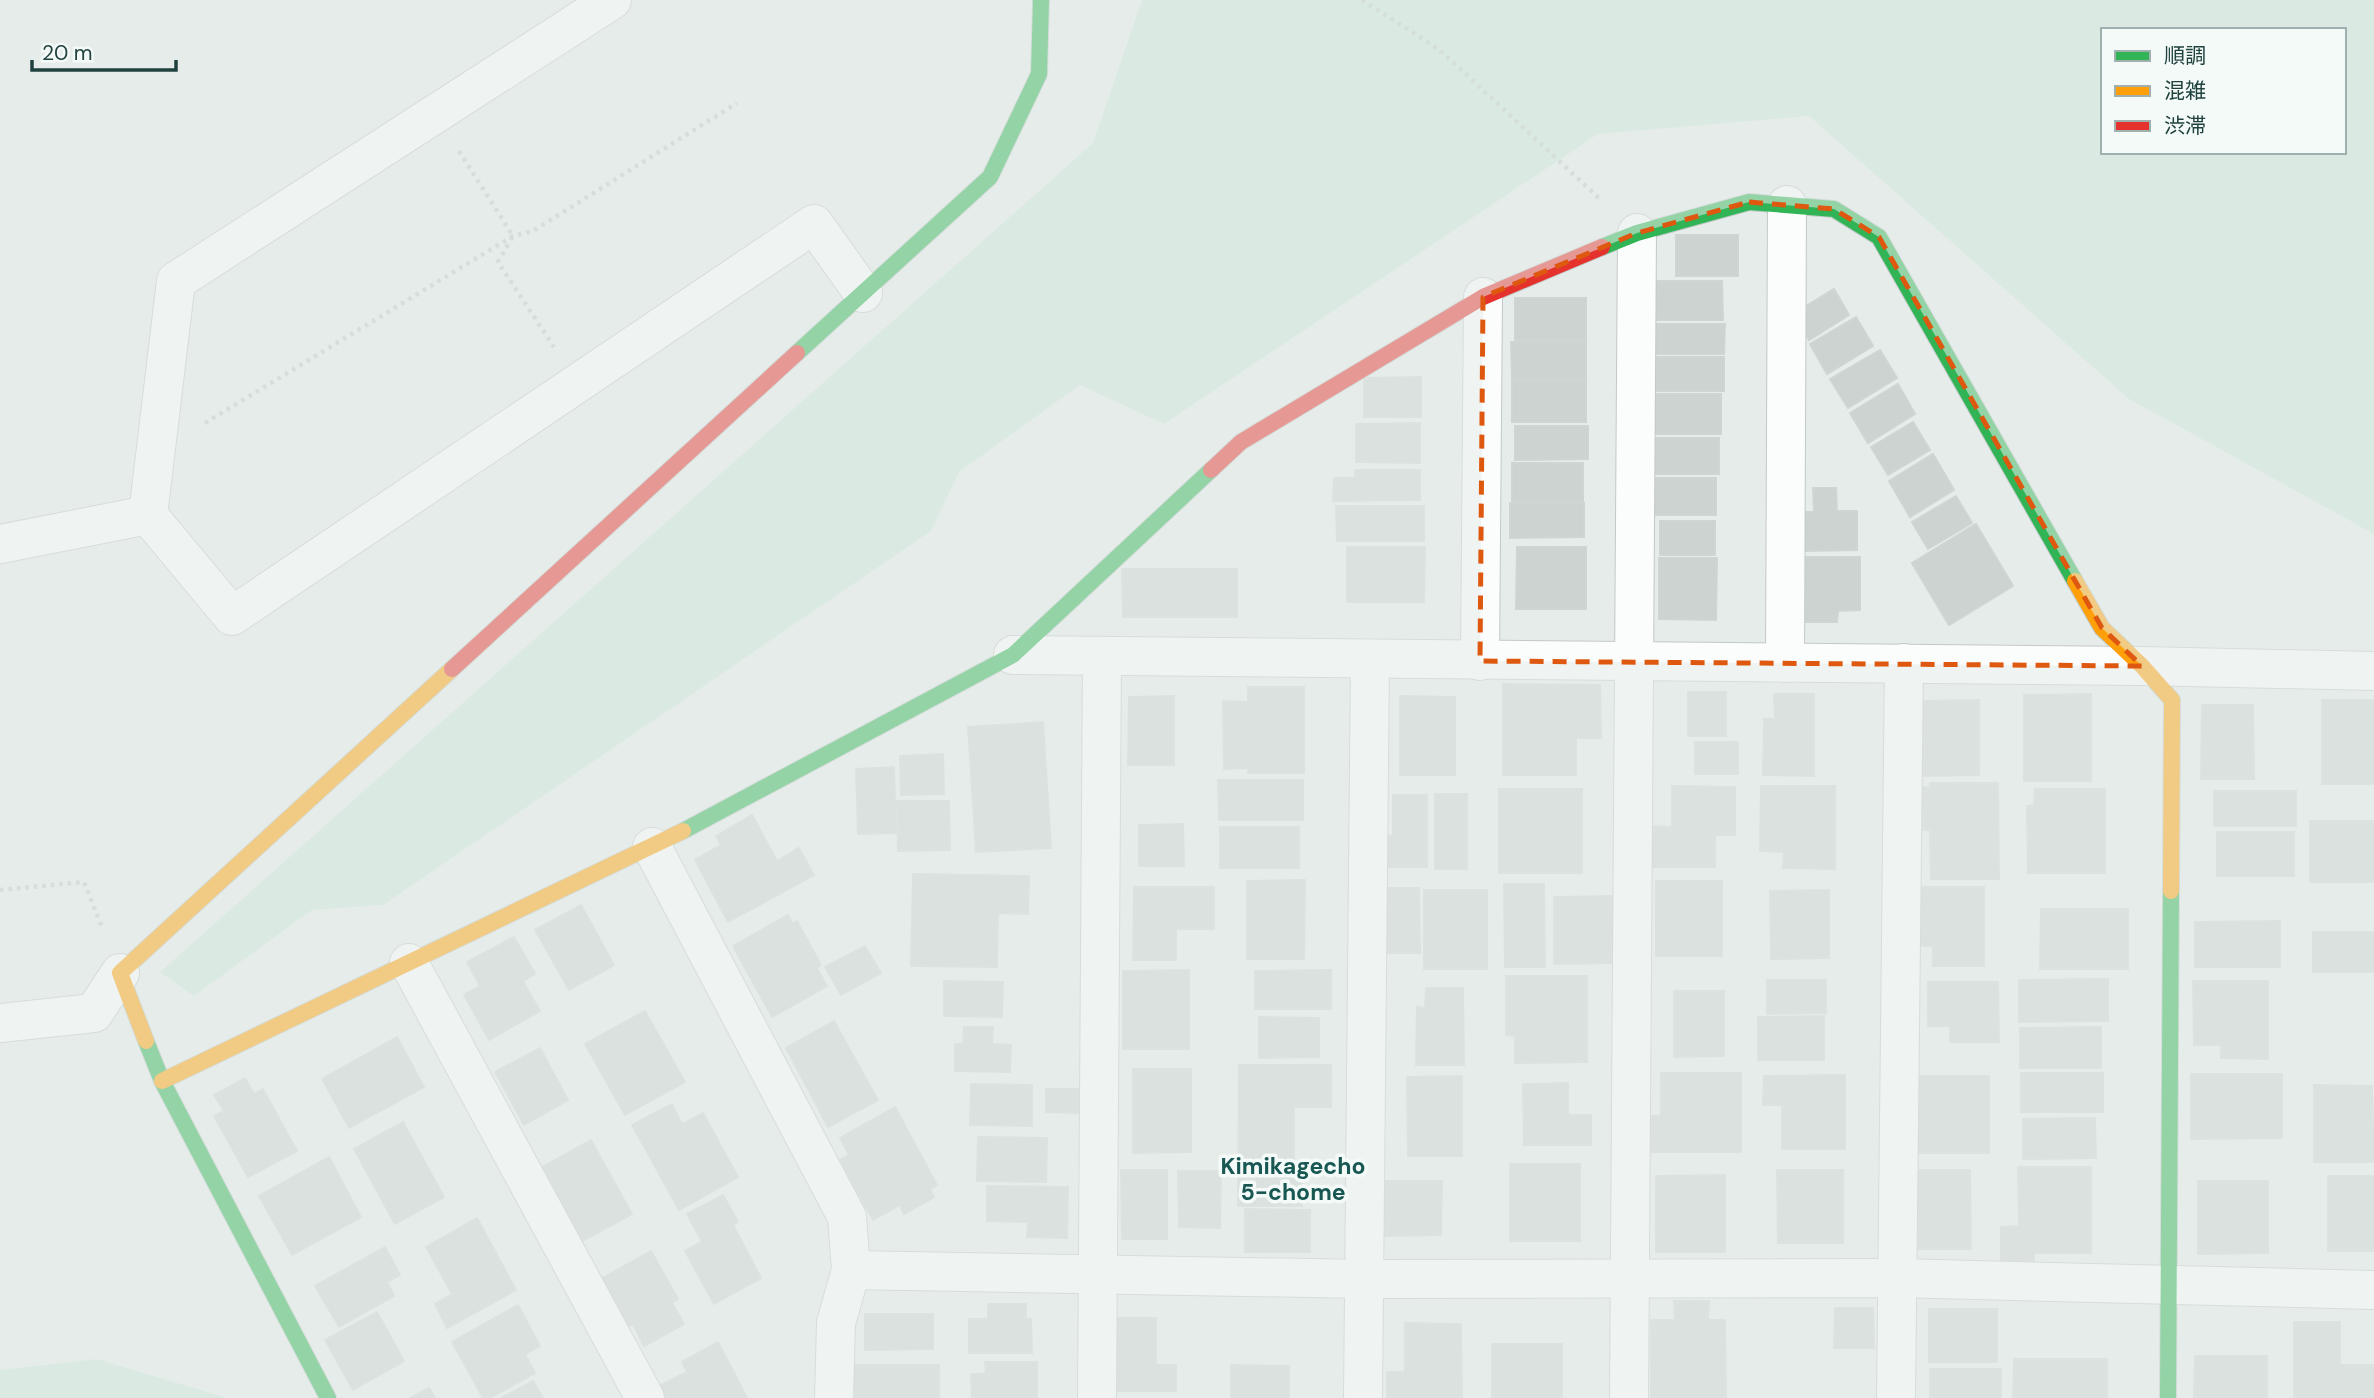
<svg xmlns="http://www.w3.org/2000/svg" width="2374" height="1398" viewBox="0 0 2374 1398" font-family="'DM Sans','Noto Sans JP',sans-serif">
<rect width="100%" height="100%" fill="#e6ecea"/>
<!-- green -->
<g fill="#cde6d9" fill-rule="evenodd">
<path d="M1142 0H2374V534L2129 399 1809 116 1598 134 1164 424 1080 385 959 472 931 531 383 905 312 910 194 996 160 972 1093 143ZM2103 30H2344V152H2103Z"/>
<path d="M97 1359 224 1397V1398H0V1370Z"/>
</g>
<!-- building -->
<g fill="#ccd3d1" stroke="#ced5d3" stroke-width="2">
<rect x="1676" y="235" width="62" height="41"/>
<path d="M1653 281H1722L1723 320H1654Z"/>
<path d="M1834 289 1849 315 1809 340 1793 314Z"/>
<rect x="1515" y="298" width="71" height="42"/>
<path d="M1856 317 1873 346 1827 374 1810 344Z"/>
<path d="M1654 324H1725L1724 354H1653Z"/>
<path d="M1511 342H1586V378L1512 379Z"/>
<path d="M1880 350 1897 378 1848 408 1830 379Z"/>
<rect x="1653" y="357" width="71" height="34"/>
<path d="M1421 377V417H1364V378Z"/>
<rect x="1512" y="380" width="74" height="42"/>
<path d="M1898 384 1915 414 1868 443 1850 413Z"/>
<rect x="1652" y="394" width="69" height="40"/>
<path d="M1913 422 1930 450 1888 475 1871 447Z"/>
<path d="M1420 423V463L1356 462V424Z"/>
<path d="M1515 426H1588V459L1515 460Z"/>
<rect x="1650" y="438" width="69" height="36"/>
<path d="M1933 454 1954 490 1910 517 1889 481Z"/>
<rect x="1512" y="463" width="71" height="38"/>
<path d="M1355 470H1420V500L1333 501 1334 478H1355Z"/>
<rect x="1649" y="478" width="67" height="37"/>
<path d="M1813 488H1836L1837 511H1857V550L1803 551V512H1814Z"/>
<path d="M1956 496 1972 523 1928 549 1912 522Z"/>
<path d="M1510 503H1584V537L1510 538Z"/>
<path d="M1336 506H1424V541H1337Z"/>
<rect x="1660" y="521" width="55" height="34"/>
<path d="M1976 524 2013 586 1949 625 1912 563Z"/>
<path d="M1347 547H1425L1424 602H1347Z"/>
<path d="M1517 547H1586V609H1516Z"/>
<path d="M1798 557H1860V610L1838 611 1837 622H1799Z"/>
<path d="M1659 558H1717L1716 620 1659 619Z"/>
<path d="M1122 569H1237V617H1123Z"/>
<path d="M1503 684 1600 685 1601 738H1576V775H1503Z"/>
<path d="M1248 687H1304V773H1248L1249 768 1224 769 1223 701 1248 702Z"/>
<rect x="1688" y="692" width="38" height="44"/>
<path d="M1774 694H1814V776L1763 775 1764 719H1775Z"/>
<path d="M2091 694V781H2024V695Z"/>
<path d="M1174 696V765H1128L1129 697Z"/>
<path d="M1400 696 1455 697V775H1400Z"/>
<path d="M1979 700V775L1923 776 1922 701Z"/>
<rect x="2322" y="700" width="52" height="84"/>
<path d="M2202 705H2253L2254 779H2201Z"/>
<path d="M1043 722 1051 848 976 852 968 727Z"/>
<rect x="1695" y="742" width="43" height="32"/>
<path d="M943 754 944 794 901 795 900 756Z"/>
<path d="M894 767 896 833 858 834 856 769Z"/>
<path d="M1218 780H1303V820H1219Z"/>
<path d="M1930 783H1998L1999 879H1931L1930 830H1923V787L1930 788Z"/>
<path d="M1672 786 1735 787V835H1715V867H1647V826L1672 827Z"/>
<path d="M1761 786H1835V869L1783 868 1784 852 1760 851Z"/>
<rect x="1499" y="789" width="83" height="84"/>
<path d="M2035 789H2105V873H2028L2027 806 2034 805Z"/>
<rect x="2214" y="791" width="82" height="35"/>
<rect x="1435" y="794" width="32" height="75"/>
<path d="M1393 795H1427V867H1376L1375 836H1393Z"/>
<path d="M897 801H949L950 850 898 851Z"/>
<path d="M752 815 777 861 799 848 814 875 728 922 695 860 721 845 716 836Z"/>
<rect x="2310" y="821" width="64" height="61"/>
<path d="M1183 824 1184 866H1139V825Z"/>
<rect x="1220" y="827" width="79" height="41"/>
<rect x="2217" y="832" width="77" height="44"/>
<path d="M913 874 1029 876 1028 914 998 913 997 967 911 966Z"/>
<path d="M1305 880 1304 959H1247V881Z"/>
<rect x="1656" y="881" width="66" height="75"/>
<path d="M1504 884H1544L1545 967H1505Z"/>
<path d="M1134 887H1214V929H1176V960H1133Z"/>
<path d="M1919 887H1984V966H1933V946H1919Z"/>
<path d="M1384 888H1419L1420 953H1385Z"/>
<rect x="1424" y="890" width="63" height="79"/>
<path d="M1829 890V958L1771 959 1770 891Z"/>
<path d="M1615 896 1614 963 1554 964V897Z"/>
<path d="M581 905 614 965 569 990 535 930Z"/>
<path d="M2041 909H2128V969H2040Z"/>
<path d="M788 915 792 924 797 921 821 965 817 968 827 986 772 1017 733 946Z"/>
<path d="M2280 921V967H2195V922Z"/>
<rect x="2313" y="932" width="61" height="40"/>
<path d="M514 937 535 974 523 981 540 1011 489 1040 464 995 480 986 467 962Z"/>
<path d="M865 946 881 973 841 995 825 967Z"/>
<path d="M1189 970V1049H1123V971Z"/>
<path d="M1331 970V1009H1255V971Z"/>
<path d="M1506 976H1587V1062L1515 1063V1036L1506 1035Z"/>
<path d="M2108 979V1021L2019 1022V980Z"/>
<path d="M1767 980H1826V1013L1767 1014Z"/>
<path d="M944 981 1003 982 1002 1017 944 1016Z"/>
<path d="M2193 981H2268V1059L2221 1058V1045H2194Z"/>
<path d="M1928 982H1998L1999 1042H1950V1026H1928Z"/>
<path d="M1426 988H1463L1464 1065H1416L1417 1007 1425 1008Z"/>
<path d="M1674 991H1724V1056L1674 1057Z"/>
<path d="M645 1011 685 1082 625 1115 585 1044Z"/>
<path d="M1824 1016V1060H1758V1017Z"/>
<path d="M1259 1017 1319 1018V1057L1259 1058Z"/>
<path d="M834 1021 878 1100 828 1127 786 1048Z"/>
<path d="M964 1027H993L992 1044 1011 1045 1010 1072 955 1071V1044H963Z"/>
<path d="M2101 1027V1068H2020V1028Z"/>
<path d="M397 1037 424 1087 349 1128 322 1079Z"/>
<path d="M540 1048 568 1100 524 1125 495 1072Z"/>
<path d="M1239 1065H1331V1107H1294V1163H1302V1206H1238Z"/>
<path d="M1133 1069H1191V1152L1133 1153Z"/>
<path d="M1661 1073H1741V1152H1645V1116H1661Z"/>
<rect x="2021" y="1073" width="82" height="39"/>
<path d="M2191 1074H2282V1138L2191 1139Z"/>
<path d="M1845 1075V1149H1782V1105H1763L1764 1076Z"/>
<path d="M1462 1076V1156H1408L1407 1077Z"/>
<rect x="1916" y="1076" width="73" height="77"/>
<path d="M245 1078 254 1094 263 1089 297 1151 248 1177 214 1116 224 1111 214 1095Z"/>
<path d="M1568 1083V1115H1591V1145H1524L1523 1084Z"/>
<path d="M971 1084 1032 1085V1126L970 1125Z"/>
<path d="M2314 1085 2372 1086 2374 1162H2314Z"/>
<path d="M1046 1089H1080L1079 1113 1046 1112Z"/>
<path d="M672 1104 682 1124 703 1113 738 1177 679 1210 632 1125Z"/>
<path d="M895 1107 937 1185 930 1189 934 1197 904 1214 900 1205 873 1220 840 1160 849 1155 840 1138Z"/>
<path d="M2095 1118 2096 1158 2023 1159V1119Z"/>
<path d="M403 1122 444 1197 395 1224 354 1149Z"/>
<path d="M978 1137 1047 1138 1046 1182 977 1181Z"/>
<path d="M591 1140 632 1214 577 1244 537 1170Z"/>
<path d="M329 1157 361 1217 292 1255 259 1196Z"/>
<rect x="1510" y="1164" width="70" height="77"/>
<path d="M2018 1167H2091V1253H2034V1261H2001V1227L2019 1226Z"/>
<path d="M1121 1170H1167V1239H1122Z"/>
<path d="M1777 1170H1843V1243H1778Z"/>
<path d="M1910 1170H1970L1971 1249H1911Z"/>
<path d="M1178 1171H1221L1220 1228 1179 1227Z"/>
<path d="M1725 1175V1252H1656V1176Z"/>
<rect x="2328" y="1176" width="46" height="75"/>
<path d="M1385 1181H1442L1441 1235 1385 1236Z"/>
<path d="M2198 1181H2268V1253L2198 1254Z"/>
<path d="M987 1186 1068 1187 1067 1238 1027 1237 1028 1222 987 1221Z"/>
<path d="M723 1195 738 1222 733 1225 761 1278 714 1304 685 1251 702 1242 687 1214Z"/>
<path d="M1245 1209 1310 1210V1252H1245Z"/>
<path d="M477 1218 516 1290 447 1328 435 1304 452 1294 426 1247Z"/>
<path d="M385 1247 400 1275 387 1282 394 1296 339 1327 315 1286Z"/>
<path d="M651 1251 678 1299 672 1303 684 1324 644 1346 633 1324 625 1328 599 1280Z"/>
<path d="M1674 1301H1709L1708 1320H1725L1726 1398H1651V1320H1675Z"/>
<path d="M988 1304H1026V1319H1031L1032 1353H969V1319H988Z"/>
<path d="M518 1305 540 1346 525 1354 535 1373 490 1398H483L452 1342Z"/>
<path d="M1835 1308H1873L1874 1348H1834Z"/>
<rect x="1929" y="1309" width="68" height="53"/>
<path d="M377 1312 404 1361 353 1390 325 1340Z"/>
<path d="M865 1314H933V1349L865 1350Z"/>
<path d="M1116 1318H1156V1365H1176V1391H1117Z"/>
<path d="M2294 1322H2340V1365H2374V1398H2294Z"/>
<path d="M1405 1323 1461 1324 1462 1398H1387V1372H1405Z"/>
<path d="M718 1342 747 1398H666L659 1386 687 1372 682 1362Z"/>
<rect x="1492" y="1344" width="70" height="54"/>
<path d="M2195 1356H2267V1398H2194Z"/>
<path d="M2014 1359H2107V1398H2013Z"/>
<path d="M985 1362H1037V1398H972L971 1374H986Z"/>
<rect x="854" y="1365" width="85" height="33"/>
<path d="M1231 1365 1289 1366V1398H1231Z"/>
<rect x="1930" y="1369" width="71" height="29"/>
<path d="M533 1381 543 1398H501Z"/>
<path d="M429 1388 435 1398H410Z"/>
</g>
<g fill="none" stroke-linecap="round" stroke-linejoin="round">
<defs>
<g id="street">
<path d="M612 0 176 281 148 515 232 616 814 224 863 293"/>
<path d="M0 544 148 515"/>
<path d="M1013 655 2142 666 2374 671"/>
<path d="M1480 661 1483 297"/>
<path d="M1785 663 1787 205"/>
<path d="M652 847 847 1217 851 1270 836 1323 834 1398"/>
<path d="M409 963 645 1398"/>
<path d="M0 1023 94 1013 120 973"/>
<path d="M851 1270 1364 1279 1896 1278 2374 1290"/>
<path d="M1097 1398 1102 656"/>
<path d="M1363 1398 1370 660"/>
<path d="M1629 1398 1637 233"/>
<path d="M1896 1398 1904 663"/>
</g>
<g id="fast">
<path d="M1602 247 1637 233 1749 202 1834 209 1879 237 2075 581"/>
<path d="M797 353 990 177 1039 74 1041 0"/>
<path d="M683 831 1013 655 1211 470"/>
<path d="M146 1041 162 1081 328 1398"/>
<path d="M2168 1398 2171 891"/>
</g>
<g id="slow">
<path d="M2075 581 2102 628 2142 666 2172 700 2171 891"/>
<path d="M146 1041 120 973 452 669"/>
<path d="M162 1081 683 831"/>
</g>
<g id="jam">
<path d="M1211 470 1241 442 1483 297 1602 247"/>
<path d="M452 669 797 353"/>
</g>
</defs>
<!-- street casing -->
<use href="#street" stroke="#c3c9c7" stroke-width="40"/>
<!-- fast casing -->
<use href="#fast" stroke="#c1cac8" stroke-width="18"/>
<!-- slow casing -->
<use href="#slow" stroke="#c1cac8" stroke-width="18"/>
<!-- jam casing -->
<use href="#jam" stroke="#c1cac8" stroke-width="18"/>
<!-- path -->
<g stroke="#c1ccca" stroke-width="4.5" stroke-dasharray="3.5 5" stroke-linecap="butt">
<path d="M1362 0 1440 50 1602 201"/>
<path d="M459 151 513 236 498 262 554 347"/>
<path d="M205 423 513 236 533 231 737 103"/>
<path d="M0 890 84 882 103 930"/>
</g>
<!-- street -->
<use href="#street" stroke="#fbfcfc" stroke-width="38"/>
<!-- fast -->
<use href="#fast" stroke="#30b455" stroke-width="16"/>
<!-- slow -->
<use href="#slow" stroke="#ff9f0a" stroke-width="16"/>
<!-- jam -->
<use href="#jam" stroke="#e5322d" stroke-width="16"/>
</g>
<!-- marked area -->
<path d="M0 0H2374V1398H0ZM1749 202 1834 209 1879 237 2102 628 2142 666 1480 661 1483 297 1637 233Z" fill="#e6ecea" fill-opacity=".55" fill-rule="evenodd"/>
<path fill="none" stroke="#de580f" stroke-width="5" stroke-dasharray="14 9" stroke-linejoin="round" d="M1749 202 1834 209 1879 237 2102 628 2142 666 1480 661 1483 297 1637 233Z"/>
<g text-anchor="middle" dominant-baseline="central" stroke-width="7" stroke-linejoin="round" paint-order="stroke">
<!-- neighbourhood labels -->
<g font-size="23" font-weight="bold" fill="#195753" stroke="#f4faf8">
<text x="1293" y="1166">Kimikagecho<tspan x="1293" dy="26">5-chome</tspan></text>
</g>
</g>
<!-- legend -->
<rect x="2101" y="28" width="245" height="126" fill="#f4faf8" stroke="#9fb0ae" stroke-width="2"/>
<rect x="2115" y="51" width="35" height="10" fill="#30b455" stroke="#9fb0ae" stroke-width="2"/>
<text x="2164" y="63" font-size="21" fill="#20423f">順調</text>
<rect x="2115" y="86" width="35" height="10" fill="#ff9f0a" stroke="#9fb0ae" stroke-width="2"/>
<text x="2164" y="98" font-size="21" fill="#20423f">混雑</text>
<rect x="2115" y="121" width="35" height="10" fill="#e5322d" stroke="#9fb0ae" stroke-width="2"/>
<text x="2164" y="133" font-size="21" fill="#20423f">渋滞</text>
<!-- scale -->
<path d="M32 60v10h144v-10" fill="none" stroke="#20423f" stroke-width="3.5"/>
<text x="42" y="60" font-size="21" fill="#20423f" stroke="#f4faf8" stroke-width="5" paint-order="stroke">20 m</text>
</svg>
